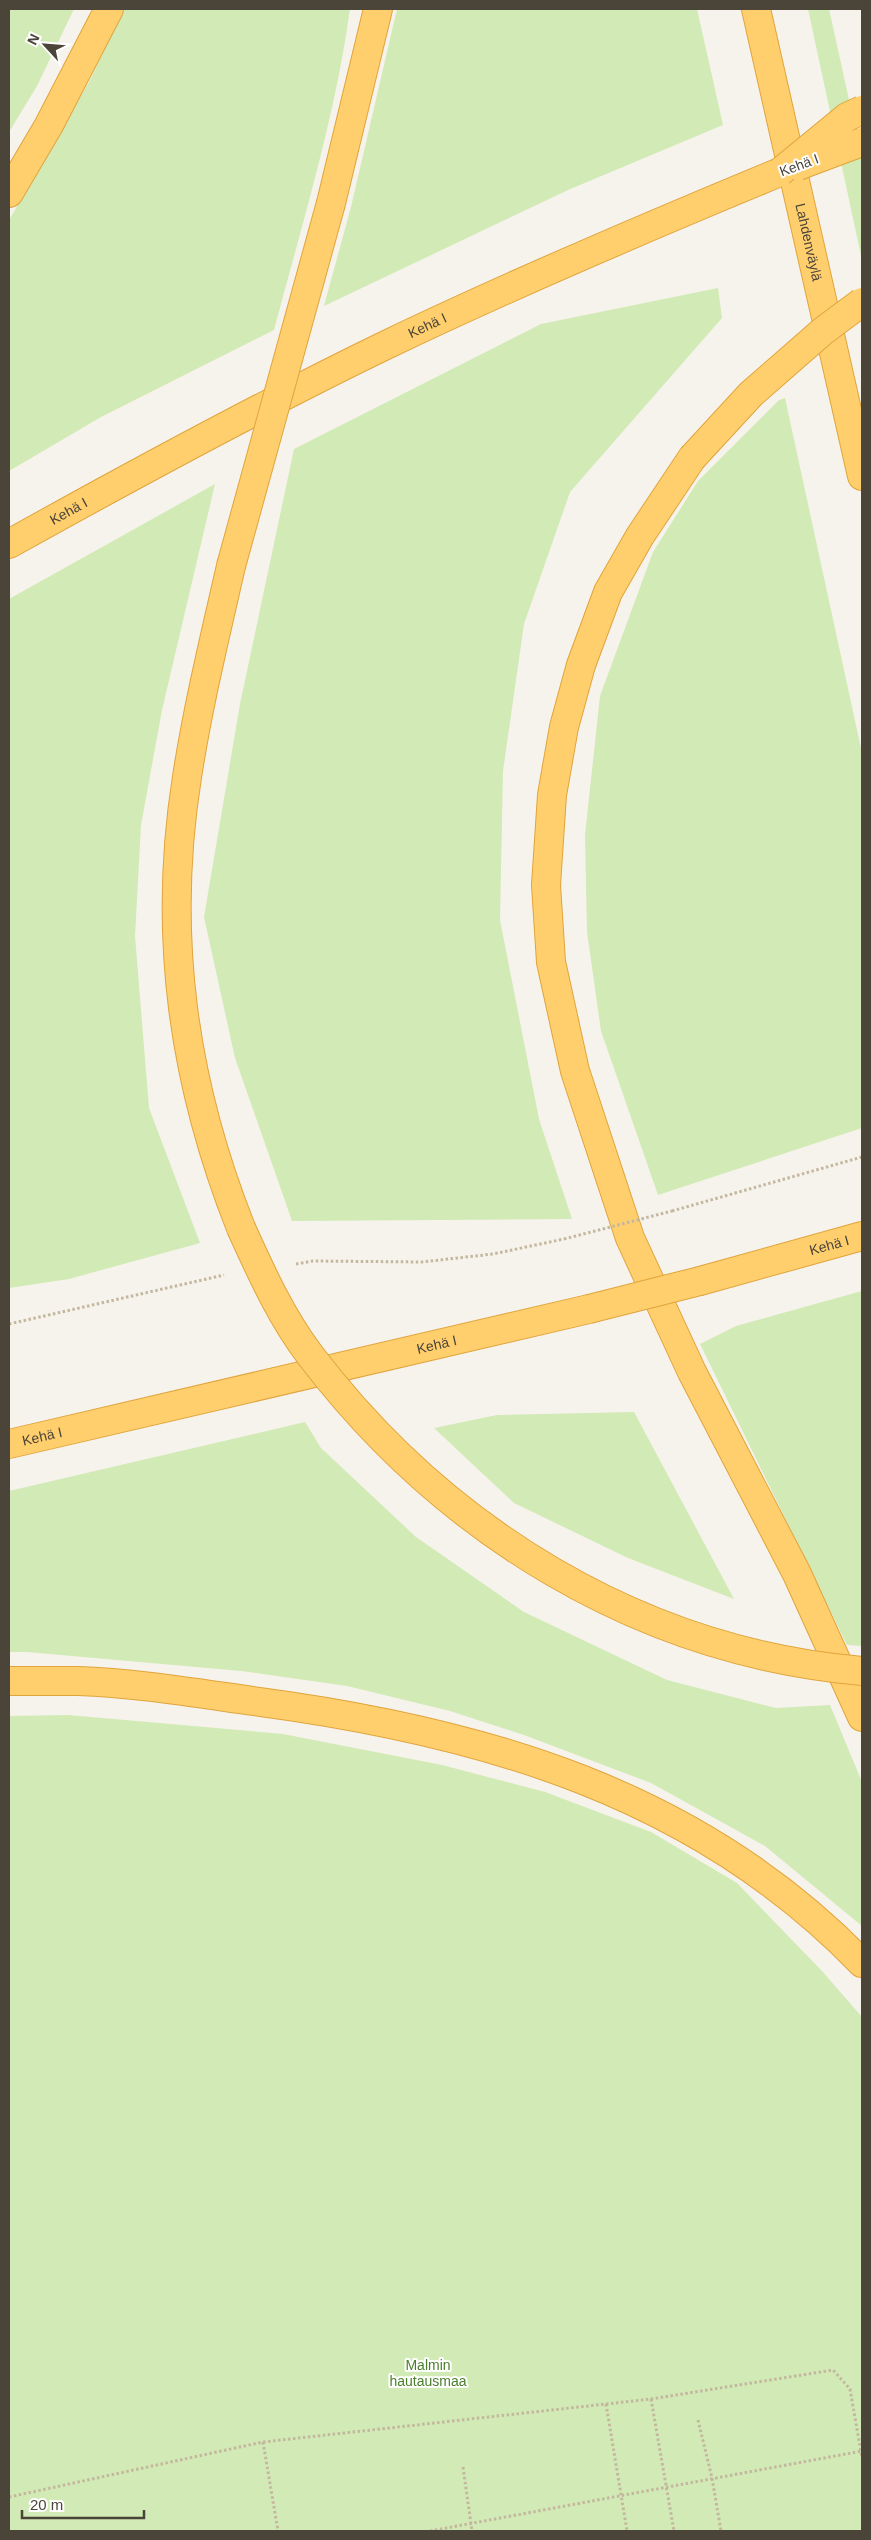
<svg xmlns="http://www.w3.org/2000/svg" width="871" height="2540" viewBox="0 0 871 2540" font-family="Helvetica,sans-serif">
<rect width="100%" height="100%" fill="#f6f3ec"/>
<!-- green -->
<g fill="#d2eab5">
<path d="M9 9H74L37 86 9 132Z"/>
<path d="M124 9H350C335 118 302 224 274 330L101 417 9 471V220L89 82Z"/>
<path d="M397 9H697L723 125 568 190 324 306 351 207Z"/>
<path d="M808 9H829L862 159V260Z"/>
<path d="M718 288 722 318 570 492 524 624 503 771 500 920 539 1119 572 1219 292 1221 235 1058 204 917 240 704 294 449 541 324Z"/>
<path d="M785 398 862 753V1128L658 1195 601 1031 587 932 585 835 600 696 653 552 698 481 779 400Z"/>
<path d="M215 484 162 710 141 825 135 936 149 1108 200 1243 69 1279 9 1288V599Z"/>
<path d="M862 1291V1646L847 1645 700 1344 736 1326Z"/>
<path d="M634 1412 734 1599 628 1558 514 1503 434 1428 497 1415Z"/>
<path d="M305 1422 321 1448 416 1537 524 1612 667 1680 776 1708 830 1705 862 1782V1926L765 1846 651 1783 524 1735 450 1711 347 1686 241 1671 27 1652H9V1491Z"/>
<path d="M68 1715 283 1734 442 1765 545 1792 651 1832 737 1883 822 1971 862 2017V2531H9V1716Z"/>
</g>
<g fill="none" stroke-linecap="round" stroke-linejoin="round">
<defs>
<g id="highway">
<path id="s1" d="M756 9 862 476"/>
<path d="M9 193 49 125 109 9"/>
<path d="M331 203 378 9"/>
<path d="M692 458 640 536 608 592 581 665 564 727 552 795 546 885 551 962 575 1071 630 1238 692 1372 797 1574 862 1717"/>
<path id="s2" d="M9 544C133 475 258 407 386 345 515 283 647 227 780 172"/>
<path d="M231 566C215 636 198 706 187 777 162 934 183 1082 241 1228"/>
<path id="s3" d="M700 1281 862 1236"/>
<path id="s4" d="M9 1444 589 1309"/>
<path d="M9 1681C32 1681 55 1681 78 1681 137 1683 196 1693 253 1701 482 1731 698 1793 862 1963"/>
</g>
</defs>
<!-- highway casing -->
<use href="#highway" stroke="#e0a43c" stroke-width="30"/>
<!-- path -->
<g stroke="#c4b79f" stroke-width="3" stroke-dasharray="2.5 2.5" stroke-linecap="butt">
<path d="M672 1211 862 1157"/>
<path d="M296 1264 313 1261 422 1262 493 1254 564 1239"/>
<path d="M9 1324 224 1275"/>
<path d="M651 2399 674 2531"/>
<path d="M606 2404 627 2531"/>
<path d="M698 2420 712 2478 721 2531"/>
<path d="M263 2442 278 2531"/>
<path d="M463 2467 472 2531"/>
<path d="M9 2497 263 2442 651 2399 833 2370 850 2389 862 2458"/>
<path d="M430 2531 862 2451"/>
</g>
<!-- highway -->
<use href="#highway" stroke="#ffcf6e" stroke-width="28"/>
<defs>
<g id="highway-bridge">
<path d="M798 166 862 142"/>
<path d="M780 172 847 117 862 110"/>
<path d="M692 458 751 394 823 331 862 302"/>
<path d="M231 566 331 203"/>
<path d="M241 1228C261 1272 281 1317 310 1355 444 1531 640 1652 862 1671"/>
<path d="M589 1309 700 1281"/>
</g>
</defs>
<!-- highway-bridge casing -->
<use href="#highway-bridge" stroke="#e0a43c" stroke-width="30" stroke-linecap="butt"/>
<!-- path-bridge -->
<path stroke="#c4b79f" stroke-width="3" stroke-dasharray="2.5 2.5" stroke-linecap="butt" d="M564 1239 672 1211"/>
<!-- highway-bridge -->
<use href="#highway-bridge" stroke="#ffcf6e" stroke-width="28"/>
</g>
<g text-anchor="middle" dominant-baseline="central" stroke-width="4" stroke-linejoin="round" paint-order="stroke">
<!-- street labels -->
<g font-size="14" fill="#4b4439" stroke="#fff">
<text transform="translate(799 165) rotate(-20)">Kehä I</text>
<text stroke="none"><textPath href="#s1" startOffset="239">Lahdenväylä</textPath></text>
<text stroke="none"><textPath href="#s2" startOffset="472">Kehä I</textPath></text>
<text stroke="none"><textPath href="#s2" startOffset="68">Kehä I</textPath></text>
<text stroke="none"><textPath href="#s3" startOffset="134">Kehä I</textPath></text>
<text stroke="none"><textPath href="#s4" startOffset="439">Kehä I</textPath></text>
<text stroke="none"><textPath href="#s4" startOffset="34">Kehä I</textPath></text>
</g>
<!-- park labels -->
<g font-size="14" fill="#4a7f2a" stroke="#fff">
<text x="428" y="2365">Malmin<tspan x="428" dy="16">hautausmaa</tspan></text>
</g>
</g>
<!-- border -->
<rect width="871" height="2540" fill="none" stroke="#4b4439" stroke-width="20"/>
<!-- north arrow -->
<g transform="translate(45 45) rotate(296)" stroke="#ffffff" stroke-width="4" paint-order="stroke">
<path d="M0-4L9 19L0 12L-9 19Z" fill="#4b4439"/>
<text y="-8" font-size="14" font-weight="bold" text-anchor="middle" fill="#4b4439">N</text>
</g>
<!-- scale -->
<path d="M22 2510v8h122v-8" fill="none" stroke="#4b4439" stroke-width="2.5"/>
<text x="30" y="2510" font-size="15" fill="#4b4439" stroke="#ffffff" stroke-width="4" paint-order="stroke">20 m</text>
</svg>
